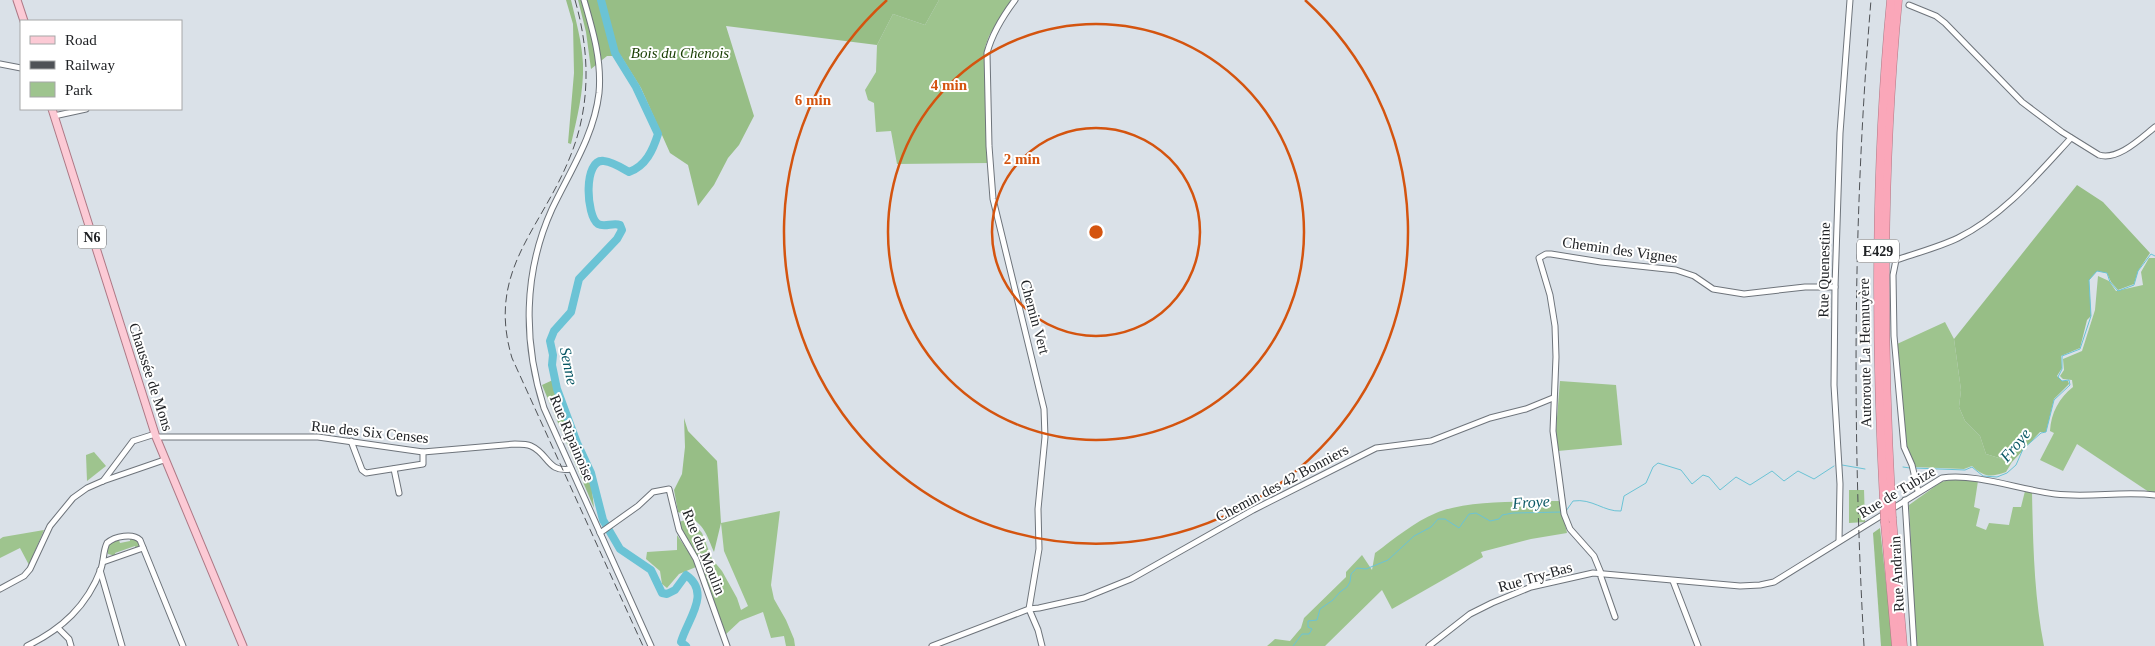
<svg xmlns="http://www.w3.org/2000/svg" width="2155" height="646" viewBox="0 0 2155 646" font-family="'Times New Roman',serif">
<rect width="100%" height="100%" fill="#dae1e8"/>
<!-- green -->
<g fill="#9ec48e">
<path d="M939 0H1011L989 36 985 47 989 163 897 164 891 131 876 132 874 103 868 100 865 90 876 72 877 45 893 14 925 25Z"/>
<path d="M2149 258H2155V493L2149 492 2077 444 2063 471 2040 460 2054 433 2050 431C2051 413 2059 398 2073 387L2072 380 2063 379 2060 376 2064 370 2063 359 2082 351 2095 310 2098 276 2109 281 2116 291 2143 285 2141 272Z"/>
<path d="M1945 322 1954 339 1961 390 1959 407 1965 421 1980 436 1986 454 2012 462 2006 472C1991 477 1985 478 1972 466L1964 469 1914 467 1906 446 1897 344Z"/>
<path d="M1560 381 1616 385 1622 445 1558 451 1556 430Z"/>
<path d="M94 452 106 466 87 481 86 455Z"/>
<path d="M1954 479 1978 481 1974 507 1980 509 1976 526 1986 530 1989 523 2009 525 2013 507H2021L2025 491 2032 492C2033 543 2034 596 2044 646H1916L1909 505 1941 482Z"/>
<path d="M1849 490H1864L1865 522 1849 523Z"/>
<path d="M1551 501H1560L1567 533 1531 539 1481 552 1483 557 1392 609 1382 590 1325 646H1267L1275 639 1290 641 1301 628 1304 618 1346 577V572L1362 555 1372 570 1375 553C1394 539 1414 522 1436 513 1466 500 1518 502 1551 501Z"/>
<path d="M780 511 771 585 774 599 786 620 794 639 795 646H786L784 636 771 638 763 612 740 621 725 635 699 560 680 529 679 522 685 520 695 525 702 533 712 559 722 571 737 598 741 610 748 606 724 551 721 523Z"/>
<path d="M44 530 29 565 20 548 0 558V539L3 537Z"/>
<path d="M677 535 694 560 696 567 679 574 667 588 662 584 660 571 646 559 647 552 677 550Z"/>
<path d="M130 538 137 539 139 543V547L136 549 135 546 115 553 116 556 108 554 107 549 110 543 119 540 120 543 130 541Z"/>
</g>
<!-- forest -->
<g fill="#97be86">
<path d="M566 0H571C576 21 582 42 583 64 584 90 577 119 571 144L568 143 574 73 573 24Z"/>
<path d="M578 0H939L925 25 893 14 877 45 726 26 754 116 739 145 728 158 714 185 698 206 688 165 670 153 641 88 621 56H607L591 69 586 32Z"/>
<path d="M2077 185 2103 202 2150 253 2138 271 2134 284 2118 290 2111 282 2107 273 2097 271 2089 280 2091 316 2087 320 2080 348 2061 356 2062 368 2057 376 2062 381H2068L2069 384 2054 399 2046 432H2040L2012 462 1986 454 1980 436 1965 421 1959 407 1961 390 1954 339Z"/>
<path d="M555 379 590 473 594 508 542 385Z"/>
<path d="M684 418 688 431 717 461 721 523 714 552C704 528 703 522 678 512L674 490 682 474 685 447Z"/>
<path d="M1880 528 1893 646H1881L1873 533Z"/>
</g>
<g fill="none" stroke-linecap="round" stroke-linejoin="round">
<!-- stream -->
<g stroke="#6bc3d5" stroke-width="1">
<path d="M1842 465 1865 469"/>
<path d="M1903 467 1910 468"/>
<path d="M1914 468 1965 470 1972 467 1983 476 1997 477 2007 473 2016 465 2023 449 2041 433 2046 432 2054 400 2070 385 2069 380 2062 381 2058 377 2062 369V356L2080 349 2091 316 2089 280 2097 271 2107 273 2110 282 2118 291 2134 285 2138 271 2151 254 2155 256"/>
<path d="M1566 511 1573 501C1592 498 1604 512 1621 511L1624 496 1646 483 1653 467 1658 463 1681 470 1692 484 1703 475 1709 477 1720 490 1736 477 1750 485 1772 471 1784 481 1798 471 1814 479 1834 466"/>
<path d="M1293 646 1302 634H1309L1312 629 1308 627V621L1317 620 1320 609 1333 600 1340 592 1347 587 1350 582 1351 574 1357 568 1366 569 1388 560 1414 536 1431 527 1438 519H1445L1459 528 1469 514 1476 513 1490 521 1499 519 1502 515 1513 513 1563 512"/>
</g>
<!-- river -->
<path stroke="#6bc3d5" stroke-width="8" d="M601 0 615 53 636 87 658 134C653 150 646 166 629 172 622 168 613 162 604 161 583 158 586 216 598 224 605 228 613 222 620 225L622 230 617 239 579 279 571 312 554 331 550 341 553 355 552 365 557 389 577 443 591 473 603 520 620 549 651 570 662 593 667 594 675 590 686 575C712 593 687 620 681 642L686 646"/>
<defs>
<g id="minor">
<path d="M584 0C593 31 602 61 599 93 594 136 570 171 552 209 523 273 523 342 544 408L651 646"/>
<path d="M1015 0C1003 16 992 34 987 53L989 146 993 199 1044 409 1045 437 1038 509 1039 549 1029 609 1038 630 1042 646"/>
<path d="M1909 5 1936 16 1945 23 2022 102 2062 132 2099 155C2118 161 2141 138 2155 127"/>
<path d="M0 64 21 68"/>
<path d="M54 116 86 109"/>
<path d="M156 437H318L423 452 515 444C520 444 527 444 531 446 549 454 547 473 571 469"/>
<path d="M351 441 362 470 366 473 423 464V452"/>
<path d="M394 469 399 493"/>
<path d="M103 481 133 441 155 434"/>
<path d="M1918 491 1912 465 1904 447 1894 336 1893 275 1896 260C1917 253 1939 247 1958 238 2004 215 2037 175 2071 138"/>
<path d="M1905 500 1914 646"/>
<path d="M600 533 638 506 653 492 669 489 679 530 696 559 727 646"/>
<path d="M1839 541 1840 484 1834 385 1835 287 1840 133 1850 0"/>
<path d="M103 562 143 548"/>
<path d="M100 570 122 646"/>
<path d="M1673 581 1698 646"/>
<path d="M0 589 24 576 30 569 50 526 73 498 87 488 103 481 164 460"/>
<path d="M1615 617 1601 577V573L1594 556 1570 529 1564 514 1553 431 1556 357 1555 326 1550 295 1539 258 1546 254H1551L1601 262 1676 270 1694 276 1713 289 1744 294 1805 287H1835"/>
<path d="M59 629 69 639 71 646"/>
<path d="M27 646C62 629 87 606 101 569 104 560 103 551 107 543 115 536 133 533 140 540L183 646"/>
<path d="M932 646 1029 609 1039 608 1084 598 1131 579 1253 510 1376 448 1431 441 1490 418 1526 409 1553 398"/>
<path d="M1429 646 1470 614 1492 603 1531 587 1593 573 1740 586 1760 585 1774 582 1942 478C1977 473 2020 490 2055 494 2089 498 2122 491 2155 495"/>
</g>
<g id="major">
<path d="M17 0 24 21"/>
<path d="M52 109 156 437 243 646"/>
</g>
<g id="highway">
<path d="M1891 498C1882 332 1882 166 1898 0"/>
<path d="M1884 502C1875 335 1875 167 1891 0"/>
<path d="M1892 518 1903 646"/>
<path d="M1885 523 1896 646"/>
</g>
</defs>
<!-- minor casing -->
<use href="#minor" stroke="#6e747b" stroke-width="7"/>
<!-- major casing -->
<use href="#major" stroke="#ae7986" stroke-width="9"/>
<!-- highway casing -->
<use href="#highway" stroke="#ae7986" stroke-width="9"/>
<!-- minor -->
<use href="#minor" stroke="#fff" stroke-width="5"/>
<!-- major -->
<use href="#major" stroke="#fccad5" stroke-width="7"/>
<!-- highway -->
<use href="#highway" stroke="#faa7b9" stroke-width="8"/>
<!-- rail -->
<g stroke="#4f5256" stroke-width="1" stroke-dasharray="8 4" stroke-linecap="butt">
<path d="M575 0C590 52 591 106 570 157 541 230 486 271 512 358L643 646"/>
<path d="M1864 646C1852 430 1853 215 1871 0"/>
</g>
<defs>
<g id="highway-bridge">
<path d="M1891 498 1892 518"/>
<path d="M1884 502 1885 523"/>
</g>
</defs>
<!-- highway-bridge casing -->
<use href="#highway-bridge" stroke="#ae7986" stroke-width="9" stroke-linecap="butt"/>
<!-- highway-bridge -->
<use href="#highway-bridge" stroke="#faa7b9" stroke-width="8"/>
</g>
<!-- distance rings -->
<g fill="none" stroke="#d4540f" stroke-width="2.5">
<circle cx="1096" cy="232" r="104"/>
<circle cx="1096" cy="232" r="208"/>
<path d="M1305 0A312 312 0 1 1 887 0"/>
</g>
<g text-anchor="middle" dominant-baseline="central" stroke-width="4" stroke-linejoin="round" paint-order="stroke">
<!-- shield labels -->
<g fill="#fff" stroke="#646567" stroke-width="1">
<rect x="78" y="225.5" width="28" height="23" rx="4"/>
<rect x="1857" y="239.5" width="42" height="23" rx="4"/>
</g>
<g font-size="14" font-weight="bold" fill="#212326">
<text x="92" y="237">N6</text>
<text x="1878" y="251">E429</text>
</g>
<!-- park labels -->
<g font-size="15" font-style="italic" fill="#183d01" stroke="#fff">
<text x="680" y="53">Bois du Chenois</text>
</g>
<!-- street labels -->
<g font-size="15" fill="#212326" stroke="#fff">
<text transform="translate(1620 250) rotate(8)">Chemin des Vignes</text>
<text transform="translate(1824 270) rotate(-89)">Rue Quenestine</text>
<text transform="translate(1035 317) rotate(75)">Chemin Vert</text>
<text transform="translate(1865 353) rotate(-91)">Autoroute La Hennuyère</text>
<text transform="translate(151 377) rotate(72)">Chaussée de Mons</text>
<text transform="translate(370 432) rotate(6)">Rue des Six Censes</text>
<text transform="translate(572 438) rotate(67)">Rue Ripainoise</text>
<text transform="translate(1282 483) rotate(-28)">Chemin des 42 Bonniers</text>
<text transform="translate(1897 492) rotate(-31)">Rue de Tubize</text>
<text transform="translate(704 552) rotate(68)">Rue du Moulin</text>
<text transform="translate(1897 574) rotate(-93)">Rue Andrain</text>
<text transform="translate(1535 577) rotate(-16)">Rue Try-Bas</text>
</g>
<!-- water labels -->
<g font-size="16" font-style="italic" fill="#0a5865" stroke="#fff">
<text transform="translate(569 366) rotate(78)">Senne</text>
<text transform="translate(2015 445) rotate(-50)">Froye</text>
<text transform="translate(1531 502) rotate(-4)">Froye</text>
</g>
</g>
<circle cx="1096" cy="232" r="8" fill="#d4540f" stroke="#fff" stroke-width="2.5"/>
<g font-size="15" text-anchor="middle" font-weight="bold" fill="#d4540f" stroke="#fff" stroke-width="4" stroke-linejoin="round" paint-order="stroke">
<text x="949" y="90">4 min</text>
<text x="813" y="105">6 min</text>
<text x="1022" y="164">2 min</text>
</g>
<!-- legend -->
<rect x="20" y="20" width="162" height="90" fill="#ffffff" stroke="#a6a7a8"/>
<rect x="30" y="36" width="25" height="8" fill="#fccad5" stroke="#a6a7a8"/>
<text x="65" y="45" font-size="15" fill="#212326">Road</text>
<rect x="30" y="61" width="25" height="8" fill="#4f5256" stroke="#a6a7a8"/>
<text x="65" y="70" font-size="15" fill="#212326">Railway</text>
<rect x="30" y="82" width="25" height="15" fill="#9ec48e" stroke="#a6a7a8"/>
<text x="65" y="95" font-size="15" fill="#212326">Park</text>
</svg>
